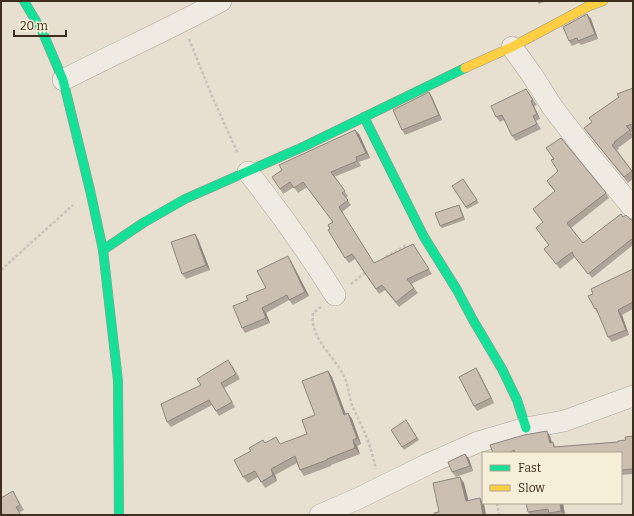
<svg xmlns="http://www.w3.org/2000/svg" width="634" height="516" viewBox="0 0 634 516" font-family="Bitter,serif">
<rect width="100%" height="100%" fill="#e7e0d1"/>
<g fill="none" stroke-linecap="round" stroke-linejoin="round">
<defs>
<g id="street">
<path d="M512 47 532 75 553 108 590 156 633 208"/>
<path d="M63 80C116 53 169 29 221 1"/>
<path d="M248 172C279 211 308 252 335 295"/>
<path d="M320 515 357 499 428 464 478 442 526 428 564 421 633 396"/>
</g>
<g id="fast">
<path d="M24 1 43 33 63 80 90 190 103 250 118 381 119 515"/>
<path d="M364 117 424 237 457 290 473 320 502 369 517 400 526 428"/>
<path d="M103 250 143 223 185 199 305 146 465 68"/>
</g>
<path id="slow" d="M465 68 512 47 589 6 603 1"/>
</defs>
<!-- street casing -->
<use href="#street" stroke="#ada599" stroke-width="22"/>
<!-- fast casing -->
<use href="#fast" stroke="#9c958a" stroke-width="10"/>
<!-- slow casing -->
<use href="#slow" stroke="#9c958a" stroke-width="10"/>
<!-- path -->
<g stroke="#c8c2b9" stroke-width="2.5" stroke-dasharray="3 2" stroke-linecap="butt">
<path d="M189 39 212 96 238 154"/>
<path d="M382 260 387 256 407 245"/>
<path d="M1 270 73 205"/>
<path d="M351 284 367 271"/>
<path d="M321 307 313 313C309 340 337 357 346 381 349 389 349 397 352 405 356 415 361 424 365 433 370 445 373 457 376 469"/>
<path d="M497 503 499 515"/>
</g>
<!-- street -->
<use href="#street" stroke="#efebe3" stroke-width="21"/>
<!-- fast -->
<use href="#fast" stroke="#16e098" stroke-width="9"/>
<!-- slow -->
<use href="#slow" stroke="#ffcf43" stroke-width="9"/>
</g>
<!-- wall -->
<g fill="#afa499">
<path d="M537 1H546L539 4Z"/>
<path d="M587 14 591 19 598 39 581 45 579 43 572 46 569 41Z"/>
<path d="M633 88V132H631L633 135V137L618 148 619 149 617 150 633 172V179L628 183 584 128Z"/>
<path d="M526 89 537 105 534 106 540 119 536 121 541 129 516 141 512 136 504 120 500 122 496 117Z"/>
<path d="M432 97 442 120 405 135 402 130Z"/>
<path d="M355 130 359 134 370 158 359 162 361 166 334 177 348 196 346 198 351 205 342 212 374 263 413 244 432 274 411 284 418 293 399 307 385 290 379 294 355 259 349 263 345 258 330 229 333 222 307 187 298 193 294 187 283 194 280 189Z"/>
<path d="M463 179 479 203 467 209 452 186Z"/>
<path d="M547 181 606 193 609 198 571 228 583 243 623 217 631 220 633 219V245L592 278 575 257 560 269 544 249 549 245 536 228 543 222 533 209 555 192Z"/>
<path d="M460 207 465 220 442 228 440 226Z"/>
<path d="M198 239 210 270 186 279 182 274Z"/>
<path d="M291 261 309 296 293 305 289 300 266 313 270 323 245 333 242 328 248 300 266 288Z"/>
<path d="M633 269V309L622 315 629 335 612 342 608 337 599 313 598 314 595 309 593 294Z"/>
<path d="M232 365 240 379 224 388 235 407 219 416 212 405 171 427 167 422 201 385Z"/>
<path d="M328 371 332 377 346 414 348 413 352 419 361 444 357 446 360 454 331 465V466L304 476 300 470 297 463 275 475 277 481 265 488 258 477 248 483 243 477 265 443 280 444 307 434 315 415Z"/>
<path d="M479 373 494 403 477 411 474 406Z"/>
<path d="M406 420 419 440 404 450 402 447Z"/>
<path d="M550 436 552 442 556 447 618 442 626 440 633 436V474L621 475V453H493Z"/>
<path d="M465 454 469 459 473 471 456 477 452 472Z"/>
<path d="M13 491 24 510 20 512 1 515Z"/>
<path d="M563 503 565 515H550L549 514 542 515H530L528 512Z"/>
</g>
<!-- shaded-wall -->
<g fill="#8e867d">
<path d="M587 14 591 19 598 39 595 34Z"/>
<path d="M429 92 432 97 442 120 439 115Z"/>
<path d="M531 101 534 106 540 119 537 114Z"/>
<path d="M355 130 359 134 370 158 366 153Z"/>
<path d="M459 205 460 207 465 220 463 217Z"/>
<path d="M195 234 198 239 210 270 206 265Z"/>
<path d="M288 256 291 261 309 296 305 292Z"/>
<path d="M262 308 266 313 270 323 266 318Z"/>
<path d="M618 310 622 315 629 335 626 330Z"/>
<path d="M476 368 479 373 494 403 491 398Z"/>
<path d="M328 371 332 377 348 421 344 415Z"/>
<path d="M348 413 352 419 361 444 357 438Z"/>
<path d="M547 431 550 436 553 448 550 443Z"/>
<path d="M353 440 357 446 360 454 355 448Z"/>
<path d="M465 454 469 459 473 471 470 466Z"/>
<path d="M271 469 275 475 277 481 273 475Z"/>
<path d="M460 477 464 483 470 506 466 501Z"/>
<path d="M480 498 484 504 486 515H483Z"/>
<path d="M560 503H563L565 515 561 511Z"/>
</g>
<!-- building -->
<g fill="#cbbfb2" stroke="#8e867d">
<path d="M587 14 595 34 578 41 577 38 569 41 563 27Z"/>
<path d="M633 88V124L626 126 630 130 614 142 615 143 612 145 632 171 624 177 584 128 592 122 589 118 619 97 617 94Z"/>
<path d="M526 89 533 100 531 101 537 114 533 116 537 124 512 136 502 115 496 117 491 106Z"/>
<path d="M429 92 439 115 402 130 393 110Z"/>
<path d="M355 130 366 153 356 157 357 161 331 172 345 191 342 193 348 200 339 207 374 263 413 244 429 269 407 279 414 288 396 302 382 285 376 289 352 254 345 258 328 230 330 229 328 225 333 222 303 182 294 188 290 182 280 189 272 177 282 170 279 165Z"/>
<path d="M561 138 606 193 567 223 583 243 621 214 623 217 626 215 631 220 633 219V238L588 274 574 256 572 252 556 264 544 249 549 245 536 228 543 222 533 209 555 191 547 181 558 171 551 160 554 159 546 148Z"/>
<path d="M463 179 477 200 466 207 452 186Z"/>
<path d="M459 205 463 217 440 226 435 213Z"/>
<path d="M195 234 206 265 182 274 171 242Z"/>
<path d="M288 256 305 292 289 300 287 295 262 308 266 318 242 328 233 306 248 300 246 296 266 288 257 271Z"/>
<path d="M633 269V302L618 310 626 330 608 337 596 308 595 309 588 296 593 294 591 289Z"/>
<path d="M228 360 236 374 221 383 232 402 216 411 209 400 167 422 161 404 201 385 197 379Z"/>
<path d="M476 368 491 398 474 406 459 377Z"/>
<path d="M328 371 344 415 348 413 357 438 353 440 355 448 327 459V460L300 470 295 456 271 469 273 475 261 482 255 471 243 477 234 460 251 451 249 448 263 440 265 443 276 437 280 444 307 434 302 420 315 415 302 381Z"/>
<path d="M406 420 417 438 402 447 391 430Z"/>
<path d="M547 431 550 443 553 442 554 447 618 442V441L626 440 625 437 633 436V469L621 470V453H515L514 450 508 453H493L490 445 524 435Z"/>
<path d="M465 454 470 466 452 472 448 462Z"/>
<path d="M460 477 466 501 480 498 483 515H434V513L439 512 433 483Z"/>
<path d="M13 491 20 505 16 507 21 515H1V498Z"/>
<path d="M526 503H560L561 511 549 513 548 509 528 512Z"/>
</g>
<!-- border -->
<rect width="634" height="516" fill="none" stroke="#3d2e20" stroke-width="4"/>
<!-- legend -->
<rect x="482" y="452" width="140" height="52" fill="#f7eed8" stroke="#ada18e"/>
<rect x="490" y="465" width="20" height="6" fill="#16e098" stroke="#ada18e"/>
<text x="518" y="472" font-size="12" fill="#3d2e20">Fast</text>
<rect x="490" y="485" width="20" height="6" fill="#ffcf43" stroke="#ada18e"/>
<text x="518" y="492" font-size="12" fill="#3d2e20">Slow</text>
<!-- scale -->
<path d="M14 30v6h52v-6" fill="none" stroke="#3d2e20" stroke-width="2"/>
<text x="20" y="30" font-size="12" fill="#3d2e20" stroke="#f7eed8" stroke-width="3" paint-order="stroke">20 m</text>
</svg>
